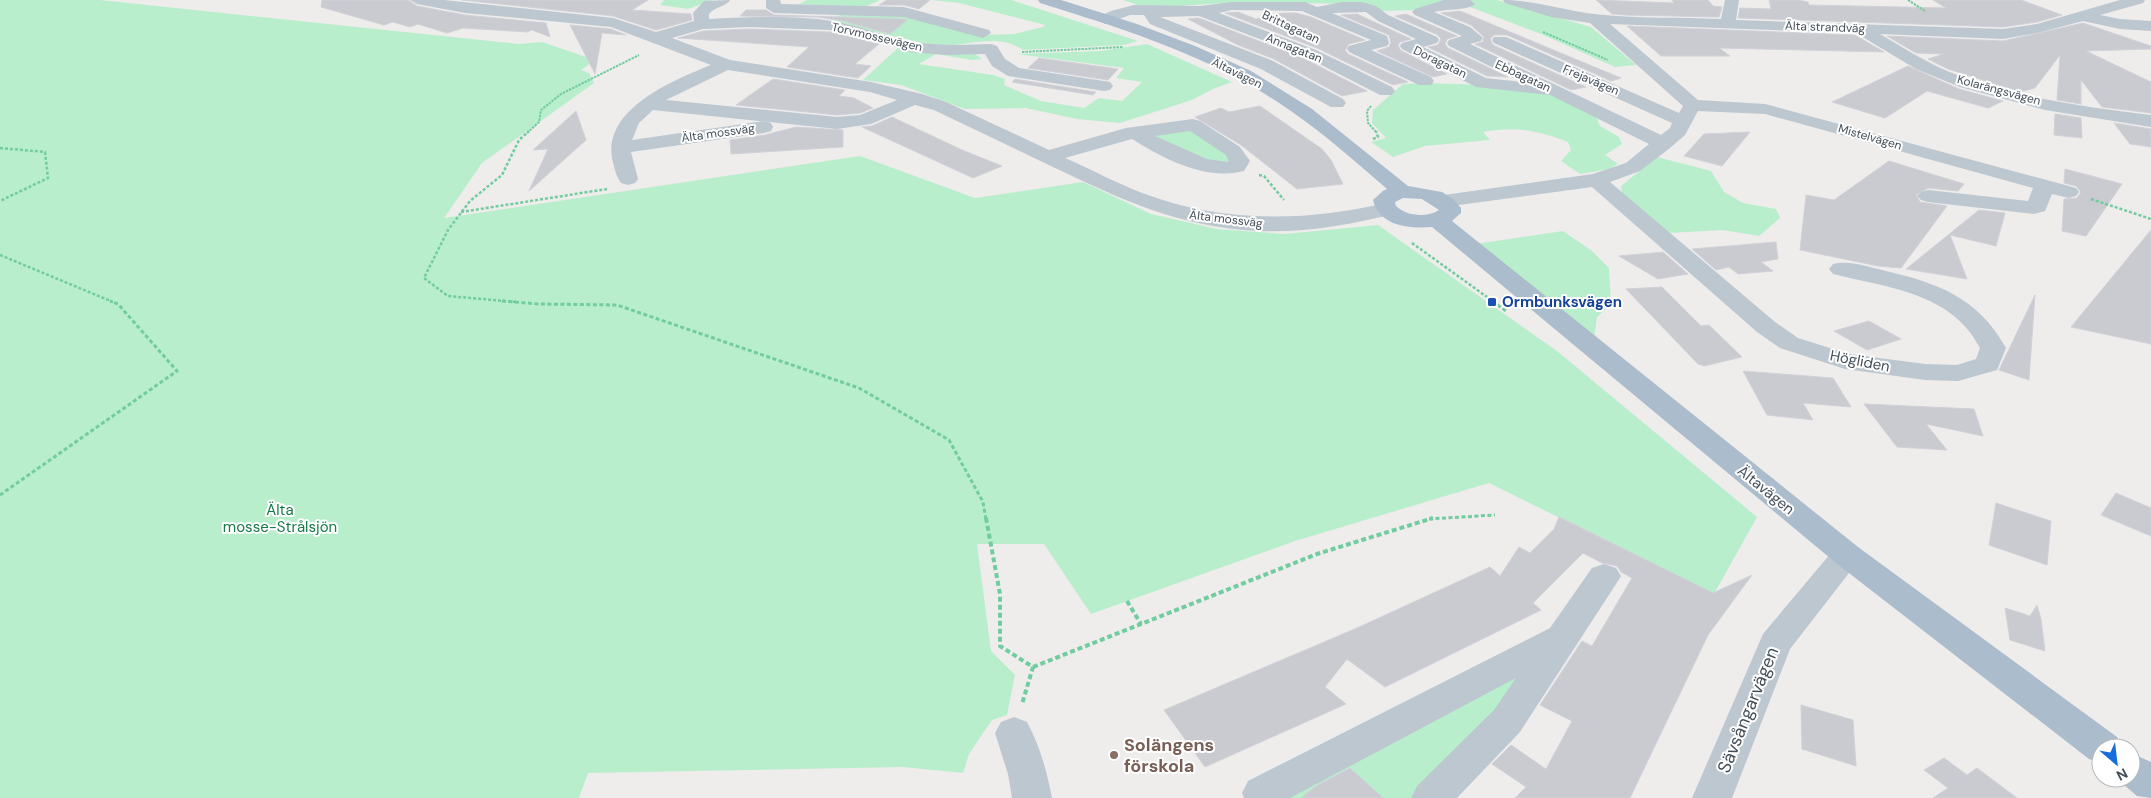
<svg xmlns="http://www.w3.org/2000/svg" width="2151" height="798" viewBox="0 0 2151 798" font-family="'DM Sans',sans-serif">
<rect width="100%" height="100%" fill="#efecec"/>
<!-- green -->
<g fill="#b9eecd">
<path d="M0 0H100L519 44 542 42 595 60 581 70 589 73 594 83 482 163 444 218 860 156 975 198 1083 182 1151 214 1217 229 1285 234 1378 225 1557 351 1757 517 1714 594 1489 483 1295 541 1091 614 1044 544H977L991 651 1015 675 1007 715 992 720 969 754 963 773 903 767 588 773 579 798H0Z"/>
<path d="M664 0H713L688 9 660 5Z"/>
<path d="M807 0H880L863 8 799 4Z"/>
<path d="M932 0H1011L1138 41 1124 45 1023 50C996 32 967 47 936 46L832 22 842 13 894 14 979 35 1014 34 1043 27 1045 25 959 3Z"/>
<path d="M1123 0H1497L1591 27 1636 65 1615 67 1541 34 1462 4 1418 10 1381 11 1349 4 1240 2 1147 8Z"/>
<path d="M1147 44 1232 82 1213 89 1192 100 1120 123 1077 119 1026 108 965 109 901 85 863 80 899 47 975 54 982 59 972 60 936 54 919 64 993 75 1005 79 1004 85 1041 101 1084 108 1099 98 1122 101 1142 82 1116 78 1124 68 1017 54 1100 51Z"/>
<path d="M1427 83 1481 85 1551 95 1596 117 1600 126 1619 137 1622 144 1605 155 1618 164 1609 169 1580 174 1561 161 1571 150 1568 142C1536 130 1517 126 1483 132L1490 140 1425 146 1393 157 1371 142 1386 138 1372 123 1373 110 1403 84Z"/>
<path d="M1191 129 1233 157 1232 161 1218 165 1148 133Z"/>
<path d="M1657 157 1711 171 1724 192 1743 203 1776 209 1780 218 1759 236 1723 230 1669 233 1622 193 1621 186Z"/>
<path d="M1563 231 1592 251 1609 268 1611 304 1597 317 1594 339 1476 244Z"/>
<path d="M1562 638 1431 798H1267Z"/>
</g>
<!-- building -->
<g fill="#c9cbd1" stroke="#d0d2d8">
<path d="M322 0H408L417 6 465 15 546 23 550 37 532 30 527 32 463 28 447 33 418 24 410 27 393 22 384 25 321 7Z"/>
<path d="M462 0H648L632 10 691 14 692 20 656 30 613 16Z"/>
<path d="M887 0H930L919 9 904 5H879Z"/>
<path d="M1596 0 1674 3 1672 0H1708L1713 6 1722 7 1719 17 1625 15 1612 14Z"/>
<path d="M1769 0H1798L1808 2 1809 5 1946 8 1933 0H2021L2062 15 2037 22 2003 27 1738 18 1740 8 1771 9Z"/>
<path d="M746 10H766L774 15 904 19 907 20 890 34 843 21 818 17 740 16Z"/>
<path d="M1460 11 1575 59 1621 78 1611 81 1507 35H1494L1490 39 1493 45 1586 87 1571 90 1475 44 1483 42 1484 37 1471 25 1441 13Z"/>
<path d="M1238 12 1256 19 1282 13H1296L1311 17 1365 40 1349 44 1345 50 1348 54 1408 82 1393 85 1317 48 1225 13Z"/>
<path d="M1357 14 1411 39 1400 42 1398 45 1400 50 1447 74 1433 77 1377 51 1389 47 1391 42 1389 35 1341 15Z"/>
<path d="M1406 14 1457 36 1447 39 1445 44 1448 48 1508 77 1487 76 1428 47 1438 45 1441 39 1438 35 1395 16Z"/>
<path d="M1199 18 1303 58 1367 91 1342 96 1274 59 1238 45 1188 19Z"/>
<path d="M2083 23 2151 46V49L2086 51 2151 82V113L2102 107 2081 80V104L2057 100 2060 55 2035 88 2020 92 1948 69 1928 59 1944 54 1916 53 1887 36 2003 41Z"/>
<path d="M570 25 611 29 626 35 602 33 595 74Z"/>
<path d="M1627 26 1855 35 1884 52 1719 48 1730 56H1661Z"/>
<path d="M749 29 830 32 879 44 855 64 871 66 858 78 787 67 809 47 678 38 703 31Z"/>
<path d="M1039 58 1118 69 1108 80 1028 68Z"/>
<path d="M1908 66 1959 89 2003 101 1988 108 1927 91 1885 118 1832 102Z"/>
<path d="M773 79 845 90 839 96 854 98 873 108 860 113 837 115 736 105Z"/>
<path d="M1015 79 1096 92 1093 95 1012 82Z"/>
<path d="M1260 106 1322 149 1331 160 1343 184 1297 189 1241 145 1195 117 1221 108 1229 112Z"/>
<path d="M576 111 586 140 529 191 548 149 533 150Z"/>
<path d="M2055 114 2081 118 2082 138 2054 135Z"/>
<path d="M892 117 962 150 1002 166 973 178 862 127 872 126Z"/>
<path d="M2114 123 2151 129V147L2130 144Z"/>
<path d="M796 127 843 130V147L731 154 730 140 765 135Z"/>
<path d="M1750 132 1722 166 1684 156 1704 134Z"/>
<path d="M1889 161 1964 184 1958 191 1928 188 1916 195 1920 202 1947 206 1901 268 1878 266 1800 250 1806 195 1834 200Z"/>
<path d="M2065 169 2122 184 2086 236 2062 231 2064 199 2077 198 2081 192 2076 186 2064 183Z"/>
<path d="M1979 210 2005 213 1996 246 1950 235 1967 279 1906 269Z"/>
<path d="M2151 230V344L2071 327Z"/>
<path d="M1776 242 1778 259 1761 262 1773 271 1738 274 1729 267 1716 270 1692 249Z"/>
<path d="M1663 252 1688 274 1658 279 1619 256Z"/>
<path d="M1662 287 1701 326 1709 325 1742 357 1704 366 1698 364 1626 289Z"/>
<path d="M2035 295 2029 380 1999 370Z"/>
<path d="M1869 321 1901 339 1867 350 1834 331Z"/>
<path d="M1743 371 1833 378 1851 407 1803 403 1813 420 1767 415Z"/>
<path d="M1864 404 1974 409 1983 436 1926 424 1947 450 1897 447Z"/>
<path d="M2116 493 2151 508V536L2101 515Z"/>
<path d="M1996 503 2051 521 2047 565 1989 545Z"/>
<path d="M1559 517 1713 593 1752 575 1708 635 1630 798H1515L1526 787 1492 764 1511 745 1546 769 1572 721 1540 705 1582 641 1592 646 1632 578 1621 572 1617 566 1602 563 1583 553 1533 603 1541 610 1385 687 1347 659 1325 687 1346 704 1205 767 1164 710 1357 628 1490 567 1500 576 1519 547 1530 553 1554 529Z"/>
<path d="M2037 605 2041 619 2045 651 2010 640 2005 608 2030 616Z"/>
<path d="M1801 705 1853 720 1856 766 1802 749Z"/>
<path d="M1944 758 1967 775 1977 768 2017 798H1933L1948 788 1924 770Z"/>
<path d="M1350 768 1383 798H1301L1316 786Z"/>
</g>
<g fill="none" stroke-linecap="round" stroke-linejoin="round">
<!-- path-far3 -->
<g stroke="#71cc9f" stroke-width="2" stroke-dasharray="2.5 1" stroke-linecap="butt">
<path d="M1908 0 1925 11"/>
<path d="M1543 32 1608 60"/>
<path d="M1022 52 1123 47"/>
<path d="M1371 106 1367 111 1368 123 1377 133"/>
<path d="M527 133 539 122 541 110 561 94 639 55"/>
</g>
<!-- path-far2 -->
<g stroke="#71cc9f" stroke-width="2.5" stroke-dasharray="3 2" stroke-linecap="butt">
<path d="M1373 139 1378 137 1376 131"/>
<path d="M0 148 45 152 48 178 0 201"/>
<path d="M1259 175 1264 176 1284 200"/>
<path d="M2091 199 2151 219"/>
<path d="M461 212 607 189"/>
<path d="M1412 243 1494 302"/>
<path d="M0 255 113 302"/>
<path d="M516 302 448 296 424 278 448 230 470 201 502 175 519 140 529 131"/>
</g>
<!-- path-far1 -->
<g stroke="#71cc9f" stroke-width="3" stroke-dasharray="4 2.5" stroke-linecap="butt">
<path d="M502 301 539 304 617 305 859 388 949 440 983 502 986 519"/>
<path d="M1492 301 1506 311"/>
<path d="M0 495 177 371 118 304 110 301"/>
<path d="M1429 519 1495 515"/>
</g>
<!-- path -->
<g stroke="#71cc9f" stroke-width="4" stroke-dasharray="5 3" stroke-linecap="butt">
<path d="M986 518 1000 594V646L1033 667 1022 704"/>
<path d="M1127 601 1141 624"/>
<path d="M1033 667 1317 554 1433 518"/>
</g>
<!-- minor -->
<g fill="#bcc7cf" fill-rule="evenodd">
<path d="M410 0H444L613 18 656 32 694 21 693 13 704 1 730 0C726 7 715 6 709 14V19C747 17 795 15 832 21 860 25 887 38 914 42 940 46 965 45 991 44L997 46 1005 59 1019 68 1104 81 1110 82 1113 86 1110 90 1104 91 1008 76 992 66 985 54 946 55 911 52 857 35 830 30 749 27 703 29 672 38 730 60 871 82 922 94 946 102 1049 150 1126 128 1193 119 1200 121 1240 147 1250 161 1244 171C1206 181 1164 159 1132 139L1065 158C1091 169 1116 183 1142 193 1222 223 1304 222 1386 203L1394 204 1397 209 1394 214C1349 225 1305 233 1258 231 1180 227 1122 200 1053 167 1014 148 973 129 934 110L915 105 871 124 837 129 653 110 639 123 632 140 764 121 771 123 773 127 771 131 764 133 631 152 638 179 635 183 628 185 621 183C616 176 614 167 612 158 604 108 674 80 711 65L611 27 465 13 417 4ZM728 70 870 92 897 100 860 115 837 117 666 100ZM1190 131 1226 155 1229 162 1207 159 1155 136Z"/>
<path d="M766 0H780L781 4 904 7 989 30 991 33 983 38 904 17 774 13 766 8Z"/>
<path d="M1444 0H1470L1475 4C1471 10 1445 9 1434 12L1470 27 1483 38 1481 41 1470 44 1661 135 1670 128 1672 123 1494 43 1492 40 1494 37H1506L1679 113 1683 106 1590 23 1551 17 1505 3 1503 0C1534 0 1563 10 1594 14 1635 19 1679 17 1721 19L1725 0H1739L1736 20 2003 29 2037 24 2120 0H2145L2143 3 2100 15 2120 19 2151 21V31L2120 29 2083 21 2037 33 2003 39 1880 34C1902 47 1924 61 1947 71 2011 97 2082 107 2151 115V127L2045 110 1960 87 1916 69 1856 33 1610 24 1698 100 1765 104 2076 188 2079 192 2076 196 2069 198 2052 194 2045 211 2034 214 1928 202 1921 200 1917 196 1921 192 1928 190 2028 201 2033 188 1765 114 1698 111 1685 135 1670 148 1640 171 1610 182 1775 322 1798 338 1849 354 1925 364 1957 365 1976 359 1980 348C1951 292 1888 288 1833 274L1829 269 1833 264C1848 260 1866 266 1882 270 1937 283 1977 296 2006 348L1997 370 1958 381 1925 380 1845 369 1780 348 1757 332 1592 187 1444 207 1437 205 1433 201 1437 197 1444 195 1593 174 1626 163 1649 144 1550 95 1476 87 1402 49 1400 46 1402 43 1416 39 1378 21 1366 12 1332 13 1387 36 1389 43 1387 46 1371 50 1431 77 1434 81 1431 85H1419L1349 52 1347 49 1349 46 1371 40 1302 11 1232 10 1219 13 1316 50 1392 87 1395 91 1392 95H1380L1304 56 1199 16 1160 17 1273 61 1343 99 1346 103 1343 107H1331L1261 69 1150 24 1144 15H1130L1105 24 1097 19 1100 16 1111 11 1134 5 1200 6 1232 2H1305L1317 7 1342 2H1362L1376 6 1388 15 1437 37 1439 40 1437 43 1423 47 1486 78 1522 82 1449 46 1447 43 1449 40 1462 36 1415 15 1412 12 1415 9Z"/>
<path d="M1847 544 1858 547 1863 555 1790 649 1732 798H1692L1763 634 1836 547Z"/>
<path d="M1604 564 1616 568 1621 576 1616 584 1520 732 1457 798H1411L1417 786 1494 710 1516 678 1290 798H1244L1242 793 1248 781 1550 628 1592 568Z"/>
<path d="M1014 717 1027 722C1040 746 1047 772 1052 798H1012L1008 774 995 733 1001 722Z"/>
</g>
<!-- major -->
<g fill="#abbccc" fill-rule="evenodd">
<path d="M1038 0H1061L1137 24 1195 46 1251 71 1312 109 1408 186 1442 192 1453 199 1461 208V213L1452 221 1858 547 2117 737 2122 748H2101V763L2089 759 1836 563 1432 227C1409 229 1379 226 1373 200L1383 191 1387 189C1348 155 1309 121 1265 94 1195 51 1117 27 1040 3ZM1403 198 1422 199 1439 210C1427 218 1406 216 1396 206L1395 202Z"/>
<path d="M2131 753 2151 762V798L2137 796 2116 778H2131Z"/>
</g>
</g>
<!-- markers -->
<rect fill="#1a4fb4" stroke="#fff" stroke-width="2" x="1487" y="297" width="10" height="10" rx="2.5"/>
<circle fill="#8d6e63" stroke="#fff" stroke-width="2" cx="1114" cy="755" r="5"/>
<g text-anchor="middle" dominant-baseline="central" stroke-width="4" stroke-linejoin="round" paint-order="stroke">
<!-- far-street labels -->
<g font-size="12" fill="#444f59" stroke="#fff">
<text transform="translate(1291 27) rotate(25)">Brittagatan</text>
<text transform="translate(1825 27) rotate(2)">Älta strandväg</text>
<text transform="translate(877 37) rotate(13)">Torvmossevägen</text>
<text transform="translate(1294 48) rotate(22)">Annagatan</text>
<text transform="translate(1440 62) rotate(26)">Doragatan</text>
<text transform="translate(1237 73) rotate(26)">Ältavägen</text>
<text transform="translate(1523 76) rotate(25)">Ebbagatan</text>
<text transform="translate(1591 80) rotate(23)">Frejavägen</text>
<text transform="translate(1999 90) rotate(15)">Kolarängsvägen</text>
<text transform="translate(718 133) rotate(-8)">Älta mossväg</text>
<text transform="translate(1870 137) rotate(16)">Mistelvägen</text>
<text transform="translate(1226 219) rotate(7)">Älta mossväg</text>
</g>
<!-- transit labels -->
<g font-size="15" font-weight="bold" fill="#164399" stroke="#fff" text-anchor="start">
<text x="1502" y="302">Ormbunksvägen</text>
</g>
<!-- street labels -->
<g font-size="15" fill="#444f59" stroke="#fff">
<text transform="translate(1860 361) rotate(11)">Högliden</text>
<text transform="translate(1766 490) rotate(39)">Ältavägen</text>
</g>
<!-- park labels -->
<g font-size="15" fill="#167a48" stroke="#fff">
<text x="280" y="510">Älta<tspan x="280" dy="17">mosse-Strålsjön</tspan></text>
</g>
<!-- near-street labels -->
<g font-size="18" fill="#444f59" stroke="#fff">
<text transform="translate(1748 710) rotate(-68)">Sävsångarvägen</text>
</g>
<!-- near-education labels -->
<g font-size="18" font-weight="bold" fill="#785e54" stroke="#fff" text-anchor="start">
<text x="1124" y="745">Solängens<tspan x="1124" dy="21">förskola</tspan></text>
</g>
</g>
<!-- north arrow -->
<g transform="translate(2116 763) rotate(152)"><circle r="24" fill="#ffffff" stroke="#b4b9bd"/>
<path d="M0-4L9 19L0 12L-9 19Z" fill="#186ddd"/>
<text y="-8" font-size="14" font-weight="bold" text-anchor="middle" fill="#444f59">N</text>
</g>
</svg>
